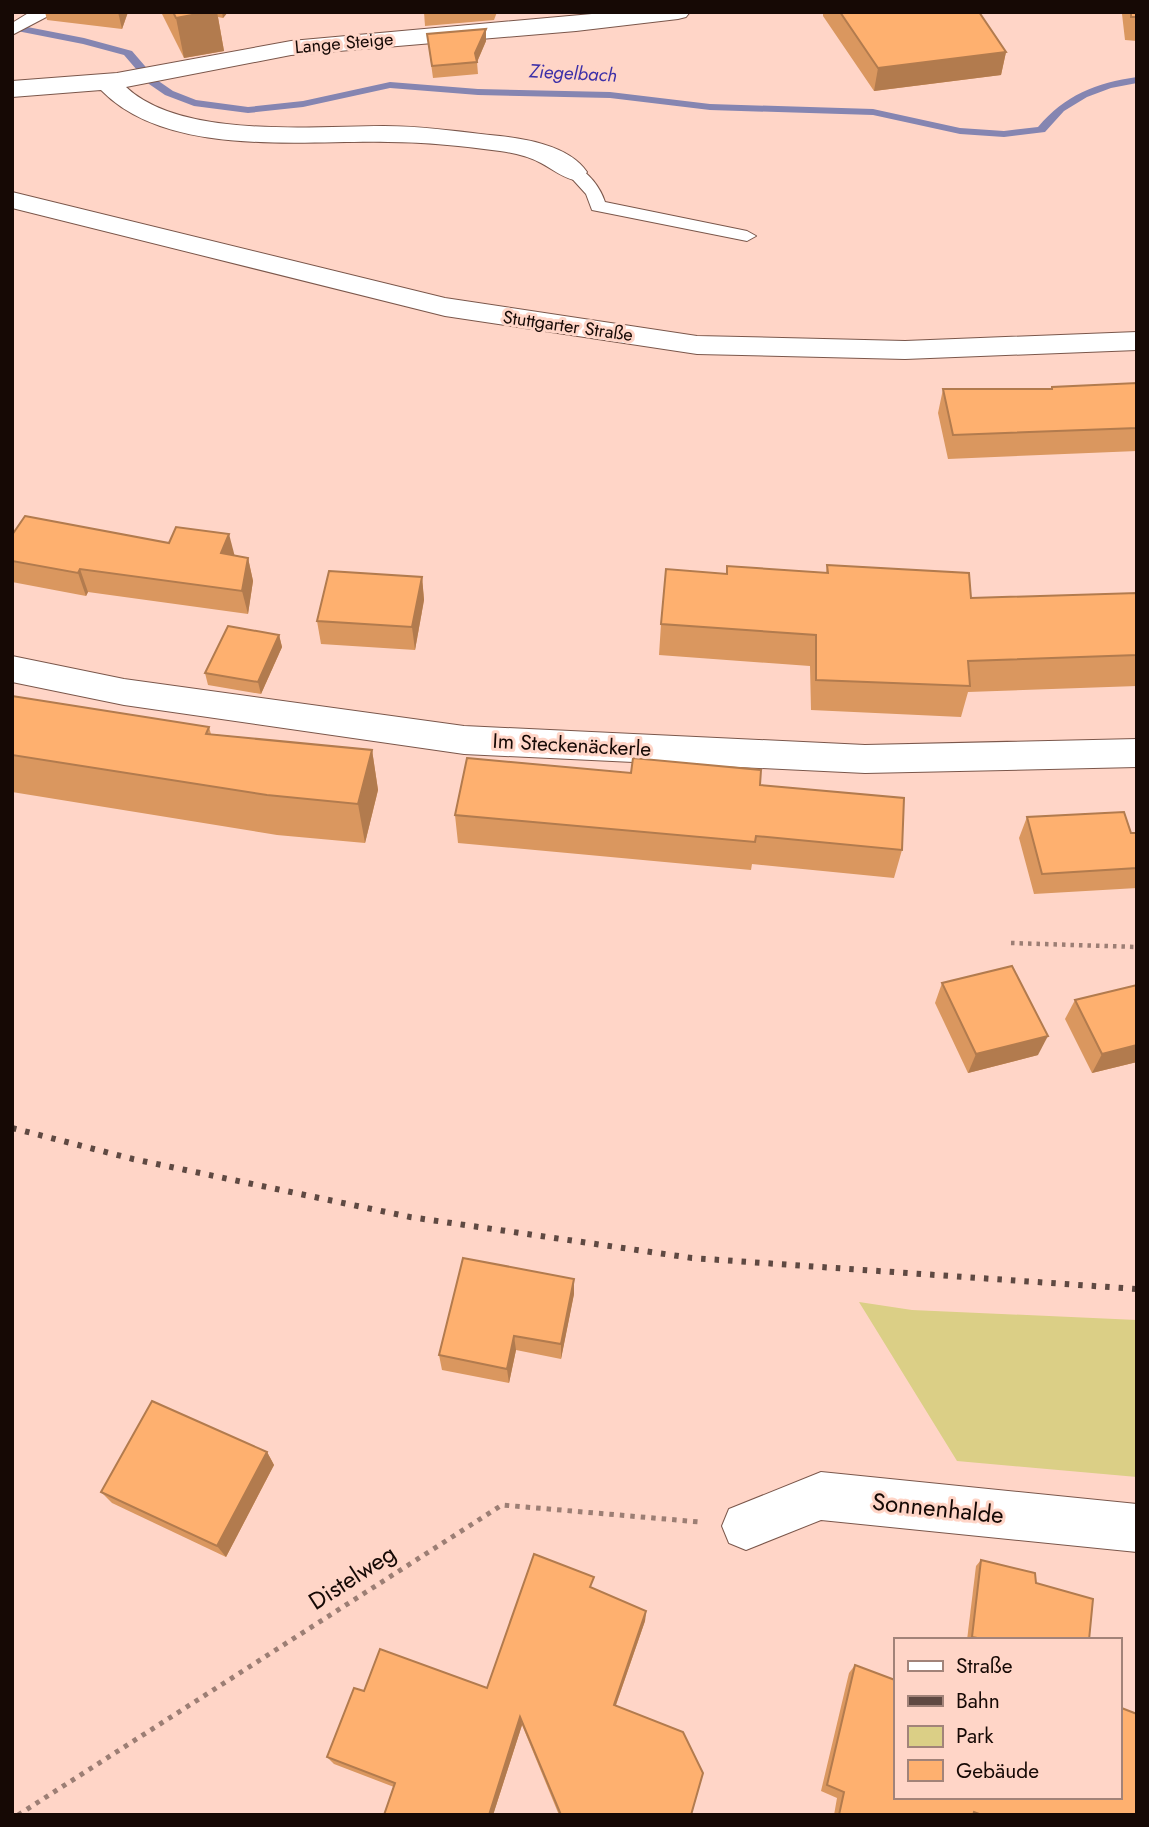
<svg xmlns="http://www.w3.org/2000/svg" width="1149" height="1827" viewBox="0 0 1149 1827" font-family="Jost,sans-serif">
<rect width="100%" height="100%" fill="#ffd5c7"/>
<!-- green -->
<path fill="#dbcf86" d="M859 1302 912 1310 1137 1320V1477L957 1461Z"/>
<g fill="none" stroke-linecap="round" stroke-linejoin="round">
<!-- stream -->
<path fill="#8585b1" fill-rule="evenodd" d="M12 24 84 38 132 51 157 80 173 91 196 100 248 107 303 101 390 82 478 89 610 92 710 104 873 109 960 128 1004 131 1038 127C1065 95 1096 83 1137 77V83L1111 88 1087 97 1064 111 1045 132 1004 137 960 134 873 115 710 110 610 98 478 95 390 88 303 107 248 113 194 106 165 95 149 84 124 55 83 44 12 30Z"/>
<defs>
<g id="service">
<path d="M30 12 52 14 12 35V23Z"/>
<path d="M574 167C588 170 601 189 605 202L747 231 756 236 747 241 592 210 586 194 566 172Z"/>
</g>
<g id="minor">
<path d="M614 12H690L686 17 678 19 576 31 291 55 126 87C181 139 312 126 384 126 420 126 455 131 490 135 521 138 568 144 587 172L583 178 574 180C562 177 552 169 541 163 528 156 514 153 500 151 463 146 426 142 388 142 301 140 167 158 101 90L12 97V81L117 73 291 41Z"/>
<path d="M12 656 124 679 464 726 865 745 1137 739V767L865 773 464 754 124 705 12 682Z"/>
<path d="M821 1472 1137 1504V1552L821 1520 746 1550 729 1543 722 1526 729 1509Z"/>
</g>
<path id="primary" d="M12 192 445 298 697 336 905 341 1137 332V350L905 359 697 354 445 316 12 208Z"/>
</defs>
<!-- service casing -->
<use href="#service" stroke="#7b574b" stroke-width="2"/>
<!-- minor casing -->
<use href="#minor" stroke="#7b574b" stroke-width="2"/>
<!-- primary casing -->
<use href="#primary" stroke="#7b574b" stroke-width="2"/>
<!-- path-far1 -->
<path stroke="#9c7e74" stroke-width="4.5" stroke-dasharray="3.5 5" stroke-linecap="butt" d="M1011 943 1137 947"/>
<!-- path -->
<path stroke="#9c7e74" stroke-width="5" stroke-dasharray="4.5 6" stroke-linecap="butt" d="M18 1815 502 1505 700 1522"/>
<!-- service -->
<use href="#service" fill="#fff" fill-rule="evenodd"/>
<!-- minor -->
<use href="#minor" fill="#fff" fill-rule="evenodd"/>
<!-- primary -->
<use href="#primary" fill="#fff" fill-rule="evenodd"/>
<!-- rail -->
<path stroke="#5f4942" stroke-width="6" stroke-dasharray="4.5 9" stroke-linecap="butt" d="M12 1128 133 1159 410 1217 692 1258 1137 1289"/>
</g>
<!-- wall -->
<g fill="#da975f">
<path d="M45 12H128L122 29 47 20Z"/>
<path d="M161 12H228L223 18 218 17 224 51 184 58Z"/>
<path d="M424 12H497L494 20 425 26Z"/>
<path d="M823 12H981H979L1006 52 1001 75 874 91 823 16Z"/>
<path d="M1093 12H1137V41L1125 40 1122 14H1094Z"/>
<path d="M486 29V41L477 62 478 74 433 78 427 34Z"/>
<path d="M1137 383V451L948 459 938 413 943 389H1051L1052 387Z"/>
<path d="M12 535 234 555 248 558 253 581 248 614 88 592 86 596 12 582Z"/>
<path d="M827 565 971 598 1137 593V686L968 692 961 717 811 710 810 666 659 655 661 624 727 574 826 573Z"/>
<path d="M422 577 424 600 415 650 321 644 317 621Z"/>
<path d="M279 635 282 647 261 694 208 685 205 673Z"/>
<path d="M12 696 209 727 211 734 372 750 378 790 365 843 277 835 12 792Z"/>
<path d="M760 785 902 850 894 878 752 864 751 870 458 843 455 815Z"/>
<path d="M1027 817 1131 833H1137V888L1034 894 1019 838Z"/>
<path d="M942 983 1038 1055 968 1073 935 1003Z"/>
<path d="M1075 1000 1137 1062 1092 1073 1065 1019Z"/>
<path d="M574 1294 561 1359 516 1350 509 1383 442 1370 439 1355Z"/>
<path d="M267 1452 274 1465 226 1557 112 1503 101 1492Z"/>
<path d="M981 1560 1089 1640H967L976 1566Z"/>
<path d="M593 1588 646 1611 645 1621 616 1705 691 1815H559L522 1725 493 1815H384L394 1787 334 1764 327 1757 364 1691 487 1688Z"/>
<path d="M855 1665 1119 1797 1137 1815H834L837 1798 821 1791 849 1673Z"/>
</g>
<!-- shaded-wall -->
<g fill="#b27b4e">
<path d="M118 12H128L122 29Z"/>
<path d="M208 12H217L224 51 184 58 176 18Z"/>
<path d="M222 12H228L223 18Z"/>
<path d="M486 29V41L477 62 475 53Z"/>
<path d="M1006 52 1001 75 874 91 878 68Z"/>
<path d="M229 534 235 557 221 553Z"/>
<path d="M248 558 253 581 248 614 242 591Z"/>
<path d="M80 569 88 592 86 596 78 573Z"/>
<path d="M422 577 424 600 415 650 412 627Z"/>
<path d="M279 635 282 647 261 694 258 682Z"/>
<path d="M372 750 378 790 365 843 358 804Z"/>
<path d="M1048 1036 1038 1055 968 1073 976 1054Z"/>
<path d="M1137 1045V1062L1092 1073 1102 1054Z"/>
<path d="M574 1279V1294L561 1359V1344Z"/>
<path d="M514 1336 516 1350 509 1383 507 1369Z"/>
<path d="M267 1452 274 1465 226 1557 217 1546Z"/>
<path d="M646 1611 645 1621 613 1713 614 1705Z"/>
<path d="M520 1717 522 1725 493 1815H489Z"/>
</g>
<!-- building -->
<g fill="#feb06f" stroke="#b27b4e" stroke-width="2">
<path d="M173 12H208L176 18Z"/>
<path d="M840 12H979L1006 52 878 68Z"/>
<rect x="1131" y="12" width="6" height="5"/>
<path d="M486 29 475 53 477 62 432 66 427 34Z"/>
<path d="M1137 383V428L953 435 943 389H1052V387Z"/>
<path d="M25 516 169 543 176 527 229 534 221 553 248 558 242 591 80 569 78 573 12 561V535Z"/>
<path d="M827 565 969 573 971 598 1137 593V655L968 661 970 686 816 680V635L661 624 666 569 727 574V566L828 573Z"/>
<path d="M329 571 422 577 412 627 317 621Z"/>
<path d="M228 626 279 635 258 682 205 673Z"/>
<path d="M12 696 209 727 206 734 372 750 358 804 267 795 12 755Z"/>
<path d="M467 758 631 773 633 758 761 770 760 785 904 798 902 850 756 836 755 842 455 815Z"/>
<path d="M1124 812 1131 833H1137V868L1042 874 1027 817Z"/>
<path d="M1012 966 1048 1036 976 1054 942 983Z"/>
<path d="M1137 985V1045L1102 1054 1075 1000Z"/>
<path d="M463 1258 574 1279 561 1344 514 1336 507 1369 439 1355Z"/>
<path d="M152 1401 267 1452 217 1546 101 1492Z"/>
<path d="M534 1554 594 1577 590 1587 646 1611 614 1705 683 1732 703 1773 691 1815H561L520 1717 489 1815H384L395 1783 327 1757 354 1688 364 1691 380 1649 487 1688Z"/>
<path d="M981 1560 1035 1573 1036 1583 1093 1599 1089 1640H988L972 1637Z"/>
<path d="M855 1665 895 1680V1797H1119V1707L1137 1714V1815H982L974 1812 973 1815H839L844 1792 827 1785Z"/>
</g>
<g text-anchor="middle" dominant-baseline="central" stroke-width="6" stroke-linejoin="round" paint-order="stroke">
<!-- far-street labels -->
<g font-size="18" fill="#160905" stroke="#ffd5c7">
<text transform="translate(344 43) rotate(-5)">Lange Steige</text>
<text transform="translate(568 326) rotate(8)">Stuttgarter Straße</text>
</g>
<!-- far-water labels -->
<g font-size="19" font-style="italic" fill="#3d30a8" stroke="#ffd5c7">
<text transform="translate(573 73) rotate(3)">Ziegelbach</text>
</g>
<!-- street labels -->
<g font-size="21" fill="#160905" stroke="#ffd5c7">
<text transform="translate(572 745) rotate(3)">Im Steckenäckerle</text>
</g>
<!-- near-street labels -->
<g font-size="24" fill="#160905" stroke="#ffd5c7">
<text transform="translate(938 1508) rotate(6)">Sonnenhalde</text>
<text transform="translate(352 1577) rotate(-33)">Distelweg</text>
</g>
</g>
<!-- border -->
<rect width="1149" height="1827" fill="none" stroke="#160905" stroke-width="28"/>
<!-- legend -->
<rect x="894" y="1638" width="228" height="161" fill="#ffd5c7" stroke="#a28379" stroke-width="2"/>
<rect x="908" y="1661" width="35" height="10" fill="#ffffff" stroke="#a28379" stroke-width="2"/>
<text x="956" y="1673" font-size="21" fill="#160905">Straße</text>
<rect x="908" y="1696" width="35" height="10" fill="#5f4942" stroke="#a28379" stroke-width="2"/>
<text x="956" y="1708" font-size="21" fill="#160905">Bahn</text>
<rect x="908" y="1726" width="35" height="21" fill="#dbcf86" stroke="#a28379" stroke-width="2"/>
<text x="956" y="1743" font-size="21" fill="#160905">Park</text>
<rect x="908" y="1760" width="35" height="21" fill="#feb06f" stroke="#a28379" stroke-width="2"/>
<text x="956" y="1778" font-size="21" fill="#160905">Gebäude</text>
</svg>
